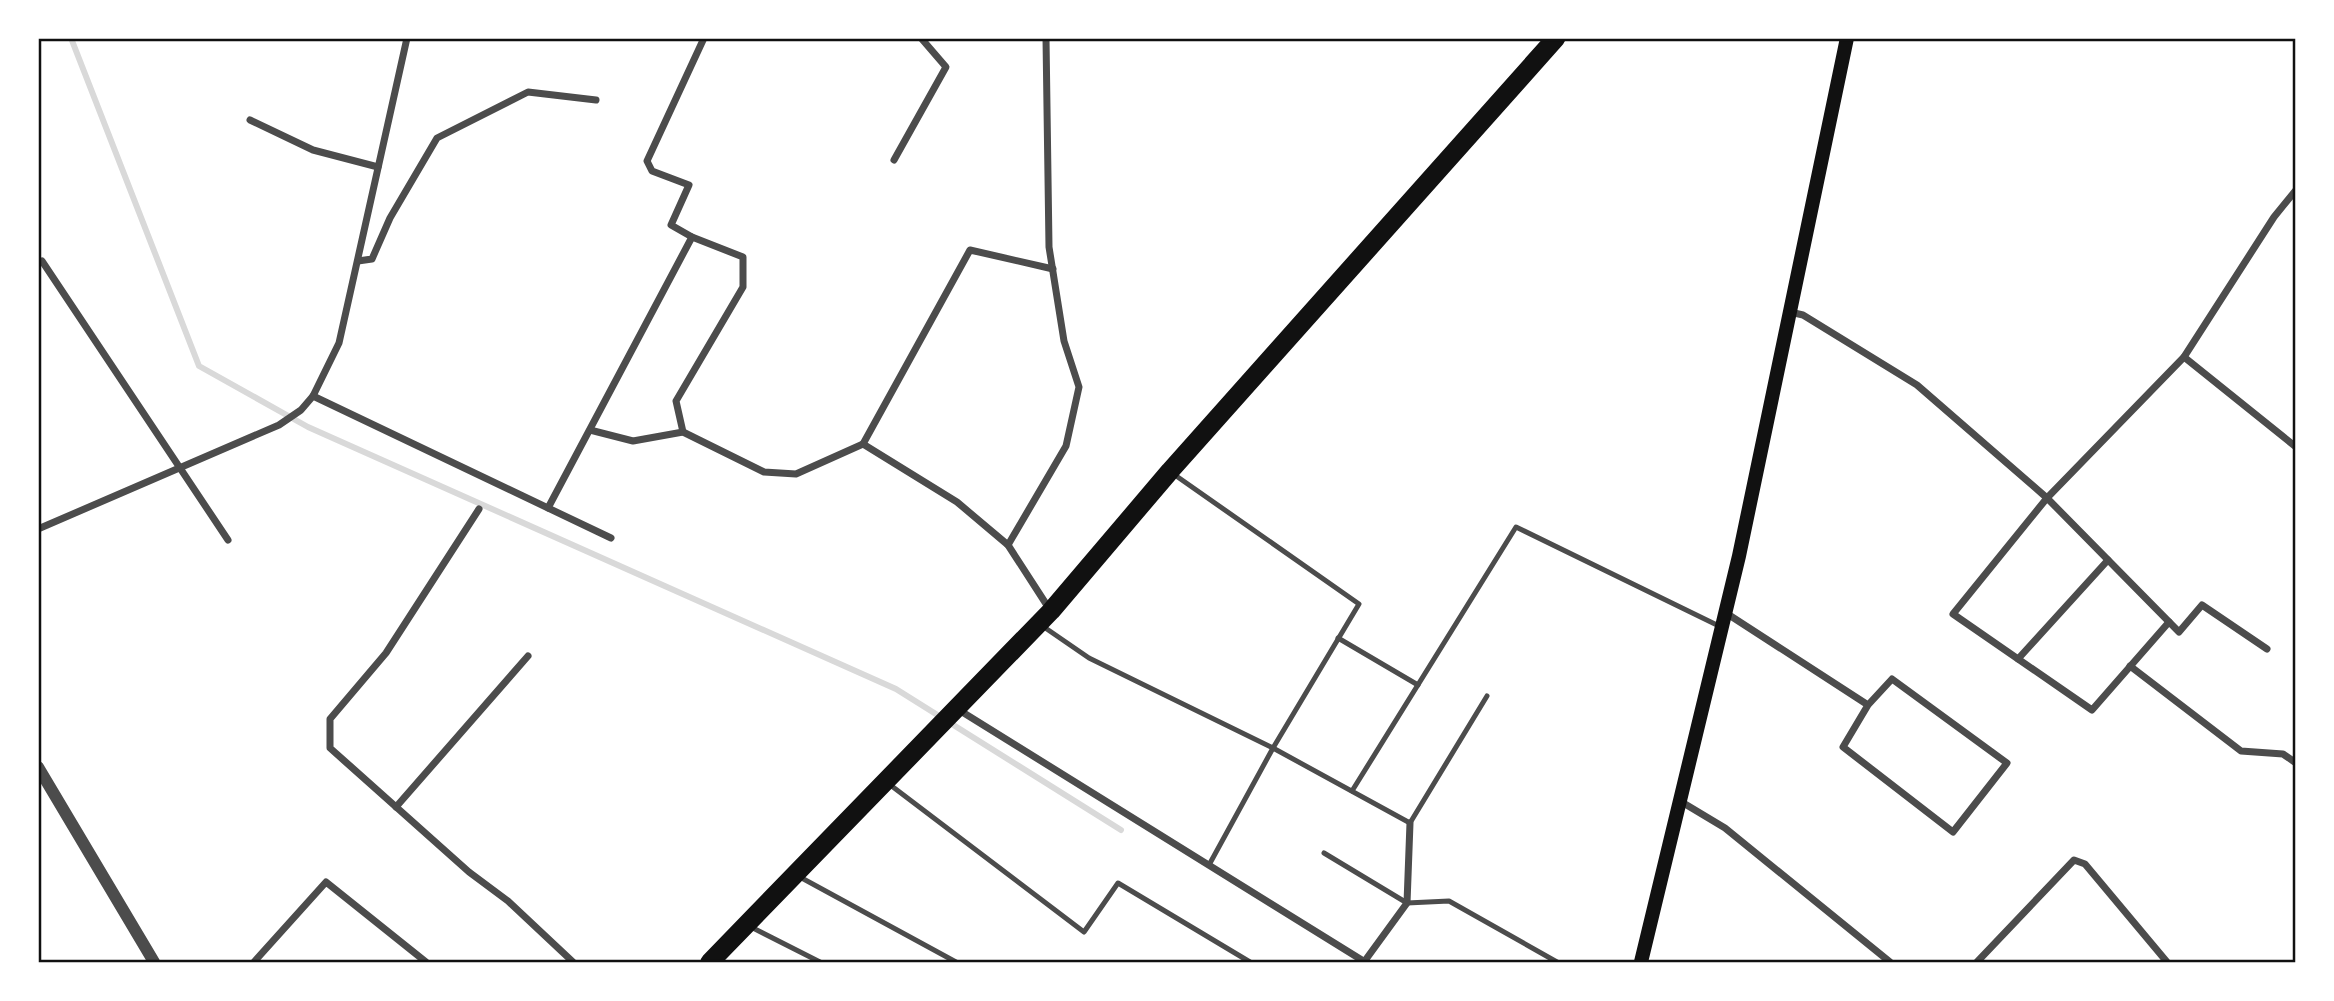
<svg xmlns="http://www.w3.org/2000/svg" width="2334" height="1001" viewBox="0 0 2334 1001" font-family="'Asap Condensed',sans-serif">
<rect width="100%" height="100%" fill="#fff"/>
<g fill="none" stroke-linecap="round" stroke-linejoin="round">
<!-- stream -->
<path stroke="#d9d9d9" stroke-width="6" d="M71 38 199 366 308 427 896 689 1121 830"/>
<!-- service -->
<g stroke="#4c4c4c" stroke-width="5">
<path d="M1172 473 1359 604 1273 748 1209 865"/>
<path d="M1041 625 1089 658 1273 748 1410 823 1487 696"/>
<path d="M1338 638 1418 685"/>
<path d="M889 784 1084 932 1118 883 1250 962"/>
<path d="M1352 791 1516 527 1719 626"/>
<path d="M1324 853 1407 903 1449 901 1557 962"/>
<path d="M798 876 956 962"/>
<path d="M749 926 820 962"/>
</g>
<!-- minor -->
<g stroke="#4c4c4c" stroke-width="7">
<path d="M250 120 313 150 378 167"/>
<path d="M894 160 946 67 921 38"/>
<path d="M42 261 228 540"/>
<path d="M358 261 372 259 390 218 437 138 528 92 596 100"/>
<path d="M1790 312 1803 315 1917 385 2047 498 2179 632 2202 605 2267 649"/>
<path d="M2184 357 2296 447"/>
<path d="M313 396 611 538"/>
<path d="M590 430 633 441 683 432 764 472 796 474 863 444 957 502 1008 545 1050 610"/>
<path d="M683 432 676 401 743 287V257L692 237 671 225 689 185 652 171 647 161 704 38"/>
<path d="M863 444 970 250 1053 269"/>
<path d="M548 508 692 237"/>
<path d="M479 509 386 653 330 719V748L469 872 508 901 573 962"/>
<path d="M38 529 279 425 301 410 313 396 339 343 407 38"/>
<path d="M1008 545 1066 446 1079 387 1064 341 1049 247 1046 38"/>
<path d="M1726 613 1868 705 1892 679 2007 763 1953 832 1843 747 1868 705"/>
<path d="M2169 622 2092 710 1953 614 2047 498 2184 357 2274 217 2296 190"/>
<path d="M2018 659 2108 560"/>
<path d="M2130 666 2241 751 2283 754 2296 763"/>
<path d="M959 710 1365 962"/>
<path d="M1680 801 1725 828 1890 962"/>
<path d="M396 807 528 656"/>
<path d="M254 962 326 882 426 962"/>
<path d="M1364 962 1407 903 1410 823"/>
<path d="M1977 962 2074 860 2085 864 2167 962"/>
</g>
<!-- tertiary -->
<path stroke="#4c4c4c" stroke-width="12" d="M38 767 154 962"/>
<!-- secondary -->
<path stroke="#111" stroke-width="14" d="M1641 962 1739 556 1847 38"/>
<!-- trunk -->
<path stroke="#111" stroke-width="19" d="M710 962 1051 611 1170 471 1556 38"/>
</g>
<!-- border -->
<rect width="2334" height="1001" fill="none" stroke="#ffffff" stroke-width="80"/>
<rect x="40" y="40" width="2254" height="921" fill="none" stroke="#111" stroke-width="2.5"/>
</svg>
